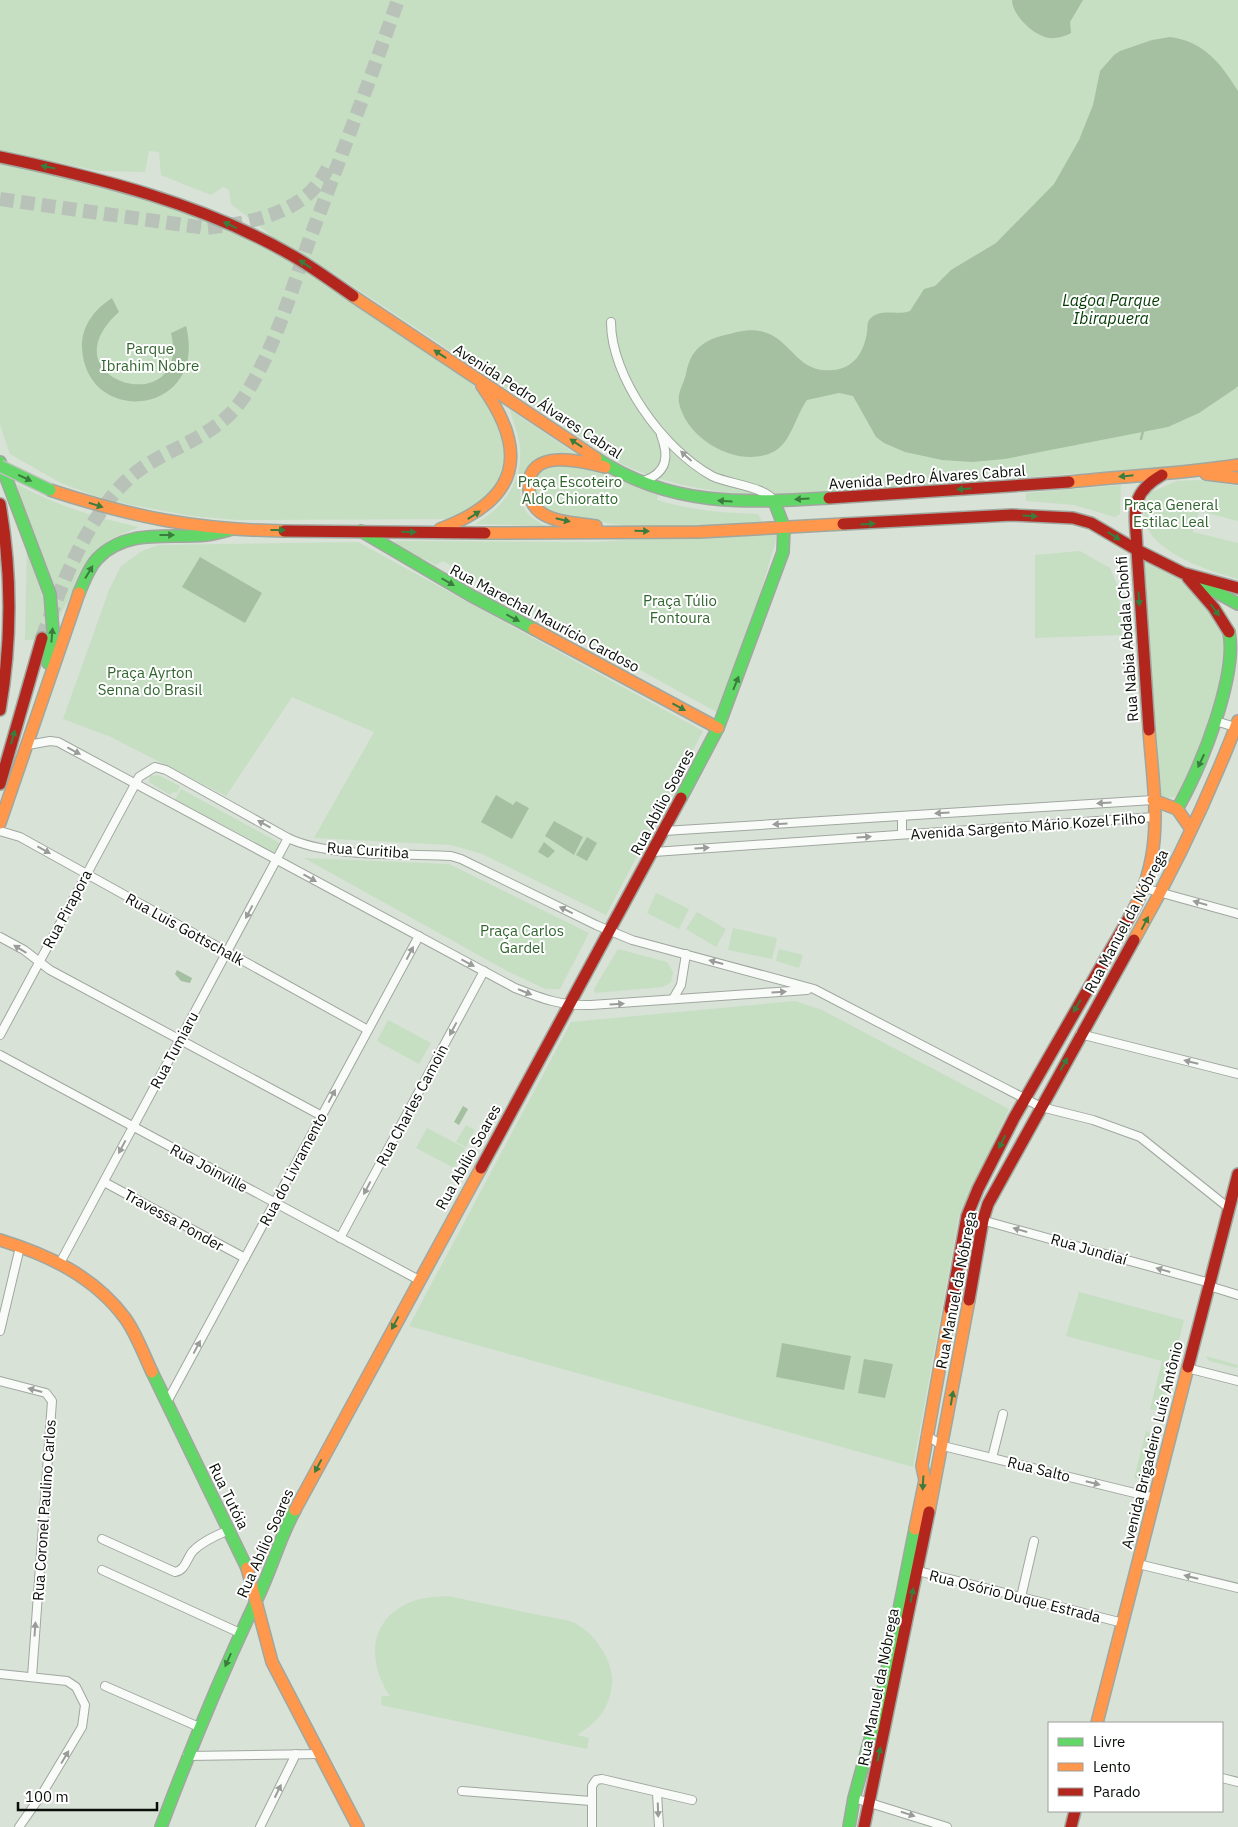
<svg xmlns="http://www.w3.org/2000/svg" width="1238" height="1827" viewBox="0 0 1238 1827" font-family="'IBM Plex Sans',sans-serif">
<rect width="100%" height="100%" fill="#d8e2d7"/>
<!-- green -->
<g fill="#c6dfc3">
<path d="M0 0H1238V462L769 496C717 493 667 486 620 463L333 273 278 241 231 204 229 190 223 187 211 195 161 175 159 152 149 151 145 172 99 171 0 151Z"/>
<path d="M0 160 72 174 205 217 288 260 467 379C519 426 523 493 448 519L238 520 191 516 127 504 95 496 61 483 10 454 0 425Z"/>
<path d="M510 410 576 454C567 453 558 451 549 454 528 460 512 491 525 510 530 518 538 522 546 526L475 524C503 508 523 482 520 448 519 435 513 422 510 410Z"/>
<path d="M555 461 613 472 659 490 657 500C690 510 723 513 758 514L763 523 701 528 627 526 565 517 541 508 536 500 534 481 536 474Z"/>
<path d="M1200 480 1238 486V521L1199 511 1193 532 1238 543V579C1211 572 1158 554 1147 527 1142 516 1146 504 1149 493L1177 481Z"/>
<path d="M17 484C55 505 96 518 139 527L109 540 95 551 64 608 50 639 25 640 27 537Z"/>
<path d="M1121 485 1120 514 1115 517 1074 505 1026 501V493Z"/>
<path d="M779 530 741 659 720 714 443 561 436 565 422 558 421 561 394 545 395 541 596 542Z"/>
<path d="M358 542 703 731 606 915 482 854 451 845 314 838 374 732 292 697 226 796 111 737 63 719 109 590 121 566 142 551 158 545Z"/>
<path d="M1080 551 1110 568 1119 589 1121 635 1035 638V555Z"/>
<path d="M1141 557 1180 578 1208 608 1229 643 1233 659 1222 703 1179 796 1168 798 1156 794Z"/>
<path d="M158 775 180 786 177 793 173 792 170 795 149 782 150 776Z"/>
<path d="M181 789 276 841 280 845 279 850 274 852 175 800Z"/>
<path d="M304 858 449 864 589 933 560 989H546L509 972Z"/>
<path d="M656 893 689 909 679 929 647 913Z"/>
<path d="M697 912 726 929 716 947 686 929Z"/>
<path d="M733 928 777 938 772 959 728 950Z"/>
<path d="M618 949 667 962 673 972 671 982 663 987 595 993 594 989Z"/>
<path d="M779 949 803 955 799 968 776 961Z"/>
<path d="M795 1001 822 1010 1009 1109 959 1216 913 1467 409 1326 571 1022Z"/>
<path d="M388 1020 431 1043 419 1064 377 1041Z"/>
<path d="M466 1125 475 1130 466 1147 456 1142Z"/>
<path d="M427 1128 465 1148 454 1168 416 1148Z"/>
<path d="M1079 1292 1184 1320 1161 1411 1150 1409 1162 1361 1066 1336Z"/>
<path d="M1206 1356 1238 1365 1237 1368 1209 1361Z"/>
<path d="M1146 1431 1155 1435 1143 1480 1134 1478Z"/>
<path d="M448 1596C477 1602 506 1608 534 1614 546 1617 561 1618 572 1622 594 1631 614 1661 612 1684 609 1709 598 1722 577 1735L589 1738 587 1749 381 1705 382 1696H390C366 1660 369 1618 413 1601 424 1597 437 1597 448 1596Z"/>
</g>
<!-- water -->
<g fill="#a4c0a0">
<path d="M1012 0H1083L1070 22 1071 33C1066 36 1056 39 1049 38 1034 36 1012 15 1012 0Z"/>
<path d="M1170 37C1204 41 1222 65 1238 91V386L1236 388 1199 413 1168 427 1005 459 972 462 942 460 905 452 884 443 876 437 853 396 839 393 807 400C796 415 791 442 775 451 741 470 687 441 679 403 677 393 684 383 686 374 689 358 694 349 708 341 717 336 727 335 737 332 791 320 788 374 832 370 854 369 864 352 867 332 868 327 866 322 871 318 882 308 896 316 910 311L924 289 935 286 951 270 996 243 1054 184 1079 140 1093 105 1100 71 1114 55 1120 51 1152 40Z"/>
<path d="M112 298 119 312C42 381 192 423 171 333L186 326C209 416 86 428 82 348 81 326 95 309 112 298Z"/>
<path d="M200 557 262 593 245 623 182 587Z"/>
<path d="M496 795 513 805 516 801 529 808 512 839 481 822Z"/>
<path d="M554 821 583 837 574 855 545 836Z"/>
<path d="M587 837 597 843 587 861 576 855Z"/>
<path d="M544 842 555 851 548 858 538 852Z"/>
<path d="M177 970 192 978 190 983 181 981 175 974Z"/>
<path d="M463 1106 468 1109 459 1125 454 1122Z"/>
<path d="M782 1343 851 1356 844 1390 776 1377Z"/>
<path d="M864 1359 893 1364 885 1398 858 1393Z"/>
</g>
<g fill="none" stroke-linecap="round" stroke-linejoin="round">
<!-- stream -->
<path stroke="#a4c0a0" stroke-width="2.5" d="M1141 439 1143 431"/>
<!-- highway-tunnel -->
<g stroke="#b9c2b8" stroke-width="14" stroke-dasharray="14 7" stroke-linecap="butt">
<path d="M0 199 205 228C252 223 309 213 329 165"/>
<path d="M42 638C62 584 92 502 142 468 176 445 216 436 241 401 272 357 291 292 309 241 339 161 370 81 398 0"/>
</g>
<defs>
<g id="street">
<path d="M611 322C611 377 663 449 712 476 728 484 767 487 774 501"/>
<path d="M644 481C668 472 669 456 661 435"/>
<path d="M1219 722 1238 728"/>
<path d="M28 745 50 741 58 742 515 988C543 999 561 1006 591 1005L807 990"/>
<path d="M0 831 20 837 368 1030"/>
<path d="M664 831 1153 800"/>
<path d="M902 834V816"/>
<path d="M654 852 1154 817"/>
<path d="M1144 888 1238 914"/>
<path d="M0 937 24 950 50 970 322 1116"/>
<path d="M673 999 681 985 686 954"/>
<path d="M1080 1034 1238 1074"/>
<path d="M0 1035 139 777 155 767 166 770 288 838C330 858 404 853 451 856L461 859 596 925 632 940 814 989 1041 1107 1093 1120 1140 1137 1230 1209"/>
<path d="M0 1055 419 1280"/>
<path d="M104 1182 245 1258"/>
<path d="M967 1216 1210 1283"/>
<path d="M340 1238 484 971"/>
<path d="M60 1263 288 838"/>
<path d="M1209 1286 1238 1295"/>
<path d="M0 1331 20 1247"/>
<path d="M1187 1368 1238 1381"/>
<path d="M0 1381 46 1393 52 1401 32 1677"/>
<path d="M167 1402 419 936"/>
<path d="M926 1435 943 1446 1155 1498"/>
<path d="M992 1458 1003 1414"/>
<path d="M102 1539 175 1572C186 1570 186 1559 193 1551 203 1541 217 1535 229 1530"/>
<path d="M1138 1564 1238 1588"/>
<path d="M102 1570 240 1633"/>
<path d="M914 1570 1123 1623"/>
<path d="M1021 1597 1034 1541"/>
<path d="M0 1674 67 1681 76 1687 85 1705 82 1727 42 1794 19 1827"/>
<path d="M105 1686 199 1727"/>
<path d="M187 1756 320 1754"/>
<path d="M1222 1778 1238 1782"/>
<path d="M462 1791 591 1801"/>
<path d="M657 1793 659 1827"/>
<path d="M854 1798 947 1827"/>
<path d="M260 1827 296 1754"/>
<path d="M592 1827V1786L596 1780 602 1779 692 1800"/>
</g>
<g id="fast">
<path d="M596 458C670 507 744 503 829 498"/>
<path d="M0 462 50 594 53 631 48 663"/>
<path d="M361 531 470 595 534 629"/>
<path d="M1196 581 1238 604"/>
<path d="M79 593C84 582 88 569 97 559 126 528 169 539 206 535 214 534 222 532 229 530"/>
<path d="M681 798 718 728 783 552 784 527 774 501"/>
<path d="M1177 809C1200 771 1238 675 1229 632"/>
<path d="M152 1372 247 1568"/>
<path d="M161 1827C190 1750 221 1675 256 1601 271 1571 279 1539 295 1510"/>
<path d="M849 1827 854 1798 882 1695 915 1529"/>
</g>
<g id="slow">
<path d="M353 296 596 458"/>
<path d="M1206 474 1238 478"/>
<path d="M1069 482C1126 476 1182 474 1238 465"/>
<path d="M50 490C132 517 197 530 284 531"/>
<path d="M596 526C578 523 555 523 540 512 533 507 529 497 529 488 527 447 582 461 605 467"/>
<path d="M440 529C519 500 530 453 482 386"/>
<path d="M485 533 699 532 843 524"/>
<path d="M534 629 718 728"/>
<path d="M1153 800 1177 809 1191 829"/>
<path d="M0 823 79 593"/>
<path d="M1130 916C1166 854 1154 798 1149 730"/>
<path d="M1134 940C1174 870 1209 796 1238 721"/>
<path d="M0 1240C48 1255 94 1276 125 1318 136 1333 144 1355 152 1372"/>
<path d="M295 1510 481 1168"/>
<path d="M929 1512 969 1300"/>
<path d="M915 1529 925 1480 922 1466 950 1309"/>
<path d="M247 1568 272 1662 358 1827"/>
<path d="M1097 1723 1188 1367"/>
</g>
<g id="jam">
<path d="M0 157C100 178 204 204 293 256 314 268 334 283 353 296"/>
<path d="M829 498 1069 482"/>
<path d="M0 504C12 573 12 641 0 710"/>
<path d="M843 524 1012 515 1073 518 1091 523 1137 550 1183 573 1238 588"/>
<path d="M284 531 485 533"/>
<path d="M1137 550 1149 730"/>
<path d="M1137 550C1136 514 1127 495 1162 475"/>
<path d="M1188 578 1214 608 1229 632"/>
<path d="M0 784 42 638"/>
<path d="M481 1168 681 798"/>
<path d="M969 1300 983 1220 988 1204 1134 940"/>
<path d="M950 1309 967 1216 978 1189 1014 1118 1130 916"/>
<path d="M1188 1367 1238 1174"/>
<path d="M864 1827 929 1512"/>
<path d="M1071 1827 1075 1811"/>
</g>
</defs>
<!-- street casing -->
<use href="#street" stroke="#a0a79f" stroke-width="10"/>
<!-- fast casing -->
<use href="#fast" stroke="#a0a79f" stroke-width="14"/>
<!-- slow casing -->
<use href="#slow" stroke="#a0a79f" stroke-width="14"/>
<!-- jam casing -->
<use href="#jam" stroke="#a0a79f" stroke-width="14"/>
<!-- street -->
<use href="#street" stroke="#f9fbf9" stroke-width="8"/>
<!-- fast -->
<use href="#fast" stroke="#63d668" stroke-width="11"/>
<!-- slow -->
<use href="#slow" stroke="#ff974d" stroke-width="11"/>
<!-- jam -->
<use href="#jam" stroke="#b3261e" stroke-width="11"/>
<defs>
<path id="fast-bridge" d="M0 466 50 490"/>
</defs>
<!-- fast-bridge casing -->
<use href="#fast-bridge" stroke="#bbc0bb" stroke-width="14" stroke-linecap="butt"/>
<!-- fast-bridge -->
<use href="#fast-bridge" stroke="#63d668" stroke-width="11"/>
</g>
<!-- one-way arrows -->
<defs><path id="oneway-solid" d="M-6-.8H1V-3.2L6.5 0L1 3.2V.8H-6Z" transform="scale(1.25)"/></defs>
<g fill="#3a7c3d">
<use href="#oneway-solid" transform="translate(48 167) rotate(-169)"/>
<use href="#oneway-solid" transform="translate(230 225) rotate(-154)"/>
<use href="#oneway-solid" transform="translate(305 264) rotate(-146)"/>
<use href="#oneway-solid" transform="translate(440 354) rotate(-146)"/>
<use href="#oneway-solid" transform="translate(576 443) rotate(-146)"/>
<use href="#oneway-solid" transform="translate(1126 476) rotate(174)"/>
<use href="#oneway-solid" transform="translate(25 478) rotate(25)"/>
<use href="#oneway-solid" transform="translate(964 489) rotate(176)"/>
<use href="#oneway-solid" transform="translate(802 499) rotate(177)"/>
<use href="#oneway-solid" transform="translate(725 501) rotate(-176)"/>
<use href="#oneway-solid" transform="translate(96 505) rotate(17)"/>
<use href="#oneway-solid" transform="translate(474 515) rotate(-33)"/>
<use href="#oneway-solid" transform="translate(1030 516) rotate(3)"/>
<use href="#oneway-solid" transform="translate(563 520) rotate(13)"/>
<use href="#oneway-solid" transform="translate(868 524) rotate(-4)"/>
<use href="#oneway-solid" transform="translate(278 530)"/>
<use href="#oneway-solid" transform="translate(642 531) rotate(1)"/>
<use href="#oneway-solid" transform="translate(409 532) rotate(1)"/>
<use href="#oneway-solid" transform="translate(167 535)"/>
<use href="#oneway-solid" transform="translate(1114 536) rotate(33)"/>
<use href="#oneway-solid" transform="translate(89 572) rotate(-59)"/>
<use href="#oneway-solid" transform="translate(448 582) rotate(30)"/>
<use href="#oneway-solid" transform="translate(1139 599) rotate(86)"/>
<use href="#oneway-solid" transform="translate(1215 610) rotate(53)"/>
<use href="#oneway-solid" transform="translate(513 618) rotate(28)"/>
<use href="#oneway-solid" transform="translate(52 635) rotate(-85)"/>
<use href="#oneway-solid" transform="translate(736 683) rotate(-68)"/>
<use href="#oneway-solid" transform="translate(679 707) rotate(29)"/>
<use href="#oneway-solid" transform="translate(13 737) rotate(-74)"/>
<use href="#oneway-solid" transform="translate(1201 761) rotate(115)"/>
<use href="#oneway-solid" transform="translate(1145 923) rotate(-62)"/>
<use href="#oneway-solid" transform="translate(1077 1006) rotate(120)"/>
<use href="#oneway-solid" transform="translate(1064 1064) rotate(-61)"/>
<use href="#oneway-solid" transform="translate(1002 1142) rotate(117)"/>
<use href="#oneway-solid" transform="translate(395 1323) rotate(118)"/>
<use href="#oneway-solid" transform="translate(952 1398) rotate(-80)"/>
<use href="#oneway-solid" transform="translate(318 1466) rotate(118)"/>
<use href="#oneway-solid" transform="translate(923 1483) rotate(93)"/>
<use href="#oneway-solid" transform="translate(912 1595) rotate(-79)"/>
<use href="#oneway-solid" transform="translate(228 1660) rotate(114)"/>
<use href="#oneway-solid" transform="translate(879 1754) rotate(-78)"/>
</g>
<g fill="#999c99">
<use href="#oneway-solid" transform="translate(686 456) rotate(-138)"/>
<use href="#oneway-solid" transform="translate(74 751) rotate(28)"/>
<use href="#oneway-solid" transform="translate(1104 803) rotate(176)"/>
<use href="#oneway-solid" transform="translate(942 813) rotate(176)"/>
<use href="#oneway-solid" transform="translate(264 824) rotate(-151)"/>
<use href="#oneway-solid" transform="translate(780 824) rotate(176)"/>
<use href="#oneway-solid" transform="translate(864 837) rotate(-4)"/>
<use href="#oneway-solid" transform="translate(702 848) rotate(-4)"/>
<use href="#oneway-solid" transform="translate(44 850) rotate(29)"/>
<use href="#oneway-solid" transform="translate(310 878) rotate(29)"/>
<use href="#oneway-solid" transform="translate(1200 903) rotate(-164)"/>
<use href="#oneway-solid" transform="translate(566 910) rotate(-154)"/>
<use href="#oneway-solid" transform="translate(249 912) rotate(118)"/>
<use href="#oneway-solid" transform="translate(20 949) rotate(-149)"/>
<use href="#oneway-solid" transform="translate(410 953) rotate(-62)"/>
<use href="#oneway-solid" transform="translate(716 962) rotate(-165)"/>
<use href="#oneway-solid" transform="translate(468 963) rotate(28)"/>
<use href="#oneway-solid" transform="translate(525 992) rotate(22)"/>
<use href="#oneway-solid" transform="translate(779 992) rotate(-4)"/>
<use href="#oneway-solid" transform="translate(617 1004) rotate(-4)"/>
<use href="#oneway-solid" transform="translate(453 1029) rotate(118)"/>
<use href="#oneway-solid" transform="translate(1191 1062) rotate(-166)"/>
<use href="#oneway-solid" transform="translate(332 1096) rotate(-62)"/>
<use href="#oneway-solid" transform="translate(122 1147) rotate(118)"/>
<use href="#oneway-solid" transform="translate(367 1188) rotate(118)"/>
<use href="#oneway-solid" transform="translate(1020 1230) rotate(-164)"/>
<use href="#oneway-solid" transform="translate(1163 1270) rotate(-164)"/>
<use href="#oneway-solid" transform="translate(197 1347) rotate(-62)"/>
<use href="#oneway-solid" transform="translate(35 1390) rotate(-165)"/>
<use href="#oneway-solid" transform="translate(1093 1483) rotate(14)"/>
<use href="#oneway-solid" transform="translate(1191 1577) rotate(-166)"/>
<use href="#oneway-solid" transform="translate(35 1629) rotate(-86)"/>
<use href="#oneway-solid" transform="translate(65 1757) rotate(-59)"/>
<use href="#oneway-solid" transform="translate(278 1791) rotate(-64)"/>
<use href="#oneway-solid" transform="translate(658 1810) rotate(88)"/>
<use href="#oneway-solid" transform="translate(908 1814) rotate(18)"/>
</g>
<g text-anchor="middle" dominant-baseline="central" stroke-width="4" stroke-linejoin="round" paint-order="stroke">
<!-- park labels -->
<g font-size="15" fill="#31652e" stroke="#fff">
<text x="150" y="348">Parque<tspan x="150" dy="17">Ibrahim Nobre</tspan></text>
<text x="570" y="481">Praça Escoteiro<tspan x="570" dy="17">Aldo Chioratto</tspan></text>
<text x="1171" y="504">Praça General<tspan x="1171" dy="17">Estilac Leal</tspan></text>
<text x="680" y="600">Praça Túlio<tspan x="680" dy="17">Fontoura</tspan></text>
<text x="150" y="672">Praça Ayrton<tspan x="150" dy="17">Senna do Brasil</tspan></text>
<text x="522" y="930">Praça Carlos<tspan x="522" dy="17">Gardel</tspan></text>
</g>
<!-- street labels -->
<g font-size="15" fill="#090e08" stroke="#fff">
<text transform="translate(538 401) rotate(33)">Avenida Pedro Álvares Cabral</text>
<text transform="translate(927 477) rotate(-4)">Avenida Pedro Álvares Cabral</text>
<text transform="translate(545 618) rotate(28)">Rua Marechal Maurício Cardoso</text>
<text transform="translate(1127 639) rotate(-94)">Rua Nabia Abdala Chohfi</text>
<text transform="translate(662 802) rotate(-62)">Rua Abílio Soares</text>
<text transform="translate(1028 826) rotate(-4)">Avenida Sargento Mário Kozel Filho</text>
<text transform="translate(368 850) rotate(4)">Rua Curitiba</text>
<text transform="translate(67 909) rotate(-62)">Rua Pirapora</text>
<text transform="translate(1126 921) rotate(-62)">Rua Manuel da Nóbrega</text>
<text transform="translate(185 929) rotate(29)">Rua Luis Gottschalk</text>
<text transform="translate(174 1050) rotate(-62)">Rua Tumiaru</text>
<text transform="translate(412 1105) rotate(-62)">Rua Charles Camoin</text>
<text transform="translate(468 1157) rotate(-61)">Rua Abílio Soares</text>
<text transform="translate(209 1168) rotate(28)">Rua Joinville</text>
<text transform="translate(293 1169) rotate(-62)">Rua do Livramento</text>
<text transform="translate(174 1220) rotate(29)">Travessa Ponder</text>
<text transform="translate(1089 1249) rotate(16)">Rua Jundiaí</text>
<text transform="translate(956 1290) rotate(-79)">Rua Manuel da Nóbrega</text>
<text transform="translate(1152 1445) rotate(-76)">Avenida Brigadeiro Luís Antônio</text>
<text transform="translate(1039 1469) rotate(14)">Rua Salto</text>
<text transform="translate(229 1496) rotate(64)">Rua Tutóia</text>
<text transform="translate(44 1510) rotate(-86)">Rua Coronel Paulino Carlos</text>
<text transform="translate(265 1543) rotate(-66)">Rua Abílio Soares</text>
<text transform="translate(1015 1596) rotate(14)">Rua Osório Duque Estrada</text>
<text transform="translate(878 1687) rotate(-79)">Rua Manuel da Nóbrega</text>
</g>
<!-- water labels -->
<g font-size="16" font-style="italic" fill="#003901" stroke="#fff">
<text x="1111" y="300">Lagoa Parque<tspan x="1111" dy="18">Ibirapuera</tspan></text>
</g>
</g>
<!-- legend -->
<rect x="1048" y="1722" width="175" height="90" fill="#ffffff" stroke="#9d9f9c"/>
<rect x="1058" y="1738" width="25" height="8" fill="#63d668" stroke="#9d9f9c"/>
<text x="1093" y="1747" font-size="15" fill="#090e08">Livre</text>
<rect x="1058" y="1763" width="25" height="8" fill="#ff974d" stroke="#9d9f9c"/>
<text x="1093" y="1772" font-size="15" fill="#090e08">Lento</text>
<rect x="1058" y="1788" width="25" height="8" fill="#b3261e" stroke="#9d9f9c"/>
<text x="1093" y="1797" font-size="15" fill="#090e08">Parado</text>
<!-- scale -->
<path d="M18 1802v8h139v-8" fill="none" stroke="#090e08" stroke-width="2.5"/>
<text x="25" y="1802" font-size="15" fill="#090e08" stroke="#ffffff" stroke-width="4" paint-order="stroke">100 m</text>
</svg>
